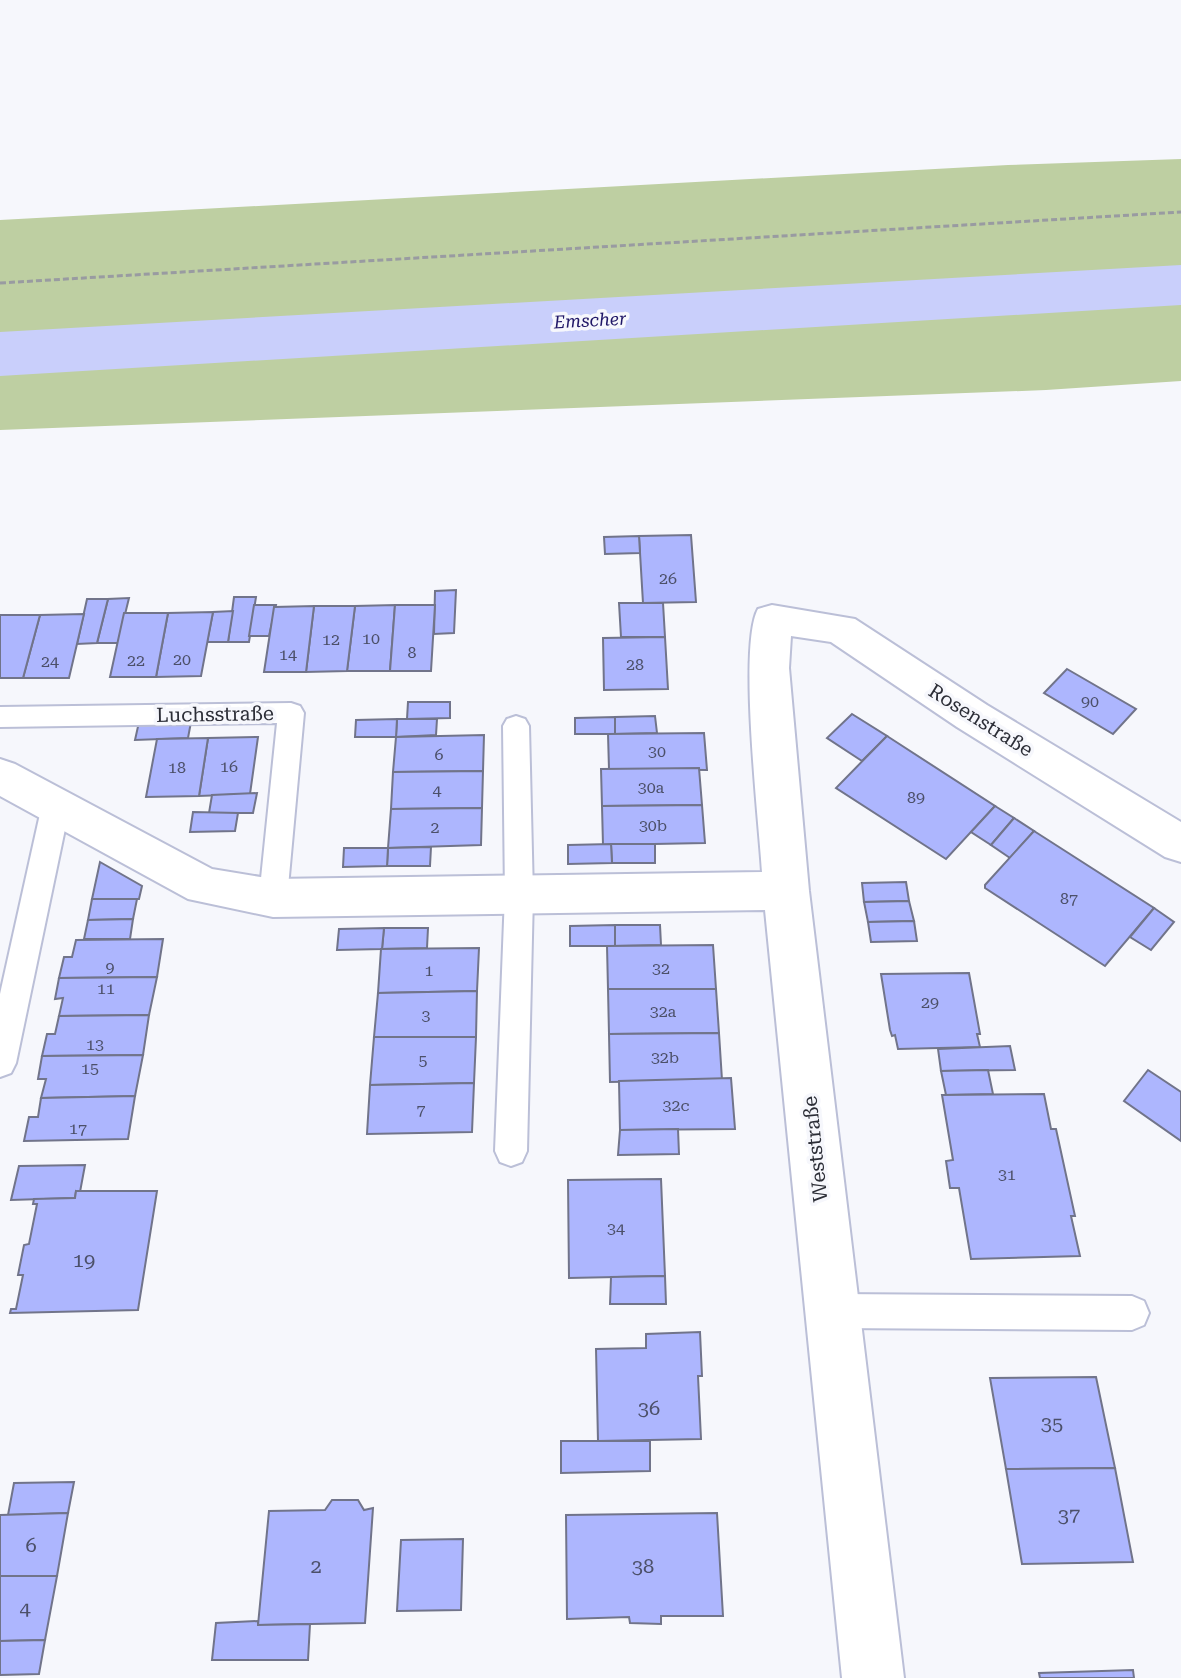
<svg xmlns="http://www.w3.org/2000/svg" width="1181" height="1678" viewBox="0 0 1181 1678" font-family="'Roboto Serif',serif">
<rect width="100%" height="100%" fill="#f6f7fc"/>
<!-- green -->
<path fill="#becfa2" d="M1181 159V381L1046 390 0 430V220L1008 165Z"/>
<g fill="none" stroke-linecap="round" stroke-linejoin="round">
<!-- river -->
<path fill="#c9cffb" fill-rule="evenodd" d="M1181 265V305L0 376V332Z"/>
</g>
<!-- building -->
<g fill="#adb6fe" stroke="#71748a" stroke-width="2">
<path d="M691 535 696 602 643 603 639 536Z"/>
<path d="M639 536 640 553 605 554 604 537Z"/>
<path d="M456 590 454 633 434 634 435 591Z"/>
<path d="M234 597H256L249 642H228Z"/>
<path d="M129 598 118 643H97L108 599Z"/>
<path d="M87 599H108L97 643 77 644Z"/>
<path d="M619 603H663L665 637H621Z"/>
<path d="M254 605H276L269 636H249Z"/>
<path d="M395 605 390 671H347L355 606Z"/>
<path d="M395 605H435L431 671H390Z"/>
<path d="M314 606H355L347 671 306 672Z"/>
<path d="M314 606 306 672H264L274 607Z"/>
<path d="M233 611 228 642H207L213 612Z"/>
<path d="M213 612 201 676 156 677 168 613Z"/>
<path d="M124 613H168L156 677H110Z"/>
<path d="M84 614 69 678H23L40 615Z"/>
<path d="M0 615H40L23 678H0Z"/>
<path d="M665 637 668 689 604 690 603 638Z"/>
<path d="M1067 669 1136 709 1113 734 1044 693Z"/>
<path d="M408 702H450V718L407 719Z"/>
<path d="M852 714 887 736 862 761 827 738Z"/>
<path d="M655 716 657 733 615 734V717Z"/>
<path d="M615 717V734H575V718Z"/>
<path d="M397 719H437L436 735 396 737Z"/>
<path d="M397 719 396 737H355L356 720Z"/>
<path d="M139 722H191L188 738 135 740Z"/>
<path d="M704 733 707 770 609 769 608 734Z"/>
<path d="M484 735 483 771 393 772 396 737Z"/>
<path d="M887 736 995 806 946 859 836 788Z"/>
<path d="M258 737 250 794 199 796 208 738Z"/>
<path d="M208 738 199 796 146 797 157 739Z"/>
<path d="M699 768 702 805 602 806 601 769Z"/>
<path d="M483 771 482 808 391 809 393 772Z"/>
<path d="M257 793 253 813H209L212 795Z"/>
<path d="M702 805 705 843 603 845 602 806Z"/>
<path d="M995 806 1014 818 991 845 971 832Z"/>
<path d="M482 808 481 845 388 848 391 809Z"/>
<path d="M193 812 238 813 235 831 190 832Z"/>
<path d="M1014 818 1034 831 1010 858 991 845Z"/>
<path d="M1034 831 1154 908 1105 966 985 888V885Z"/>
<path d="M611 844H655V863H612Z"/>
<path d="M611 844 612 863 568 864V845Z"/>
<path d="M431 847 430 866H387L388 848Z"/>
<path d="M344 848H388L387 866 343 867Z"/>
<path d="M100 862 142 886 139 899H92Z"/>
<path d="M906 882 909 901 864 902 862 883Z"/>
<path d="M92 899H137L133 919 88 920Z"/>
<path d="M909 901 914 921 868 922 864 902Z"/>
<path d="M1154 908 1174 922 1151 950 1130 937Z"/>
<path d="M133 919 130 939H84L88 920Z"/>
<path d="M914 921 917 941 871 942 868 922Z"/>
<path d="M615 925H660L661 945 615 946Z"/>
<path d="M615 925V946H570V926Z"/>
<path d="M384 928H428L427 948 382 949Z"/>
<path d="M384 928 382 949 337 950 339 929Z"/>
<path d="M163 939 157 977 59 978 64 957H72L76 940Z"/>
<path d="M713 945 716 989H608L607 946Z"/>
<path d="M479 948 477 991 378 993 381 949Z"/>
<path d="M969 973 980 1034H977L980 1047 898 1049 895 1035 892 1036 890 1030 881 974Z"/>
<path d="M157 977 149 1015 59 1016 63 998 55 999 59 978Z"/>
<path d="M608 989H716L719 1033 609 1034Z"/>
<path d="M477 991 476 1037H374L378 993Z"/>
<path d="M149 1015 143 1055 42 1056 47 1034H55L59 1016Z"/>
<path d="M719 1033 722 1080 610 1082 609 1034Z"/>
<path d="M374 1037H476L474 1083 370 1085Z"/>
<path d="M1010 1046 1015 1070 941 1071 938 1049Z"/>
<path d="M143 1055 135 1096 41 1098 46 1079H38L42 1056Z"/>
<path d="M988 1070 993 1094 946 1095 941 1071Z"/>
<path d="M1148 1070 1181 1092V1141L1124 1101Z"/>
<path d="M731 1078 735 1129 620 1130 619 1081Z"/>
<path d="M474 1083 472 1132 367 1134 370 1085Z"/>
<path d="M1044 1094 1051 1129H1056L1075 1216H1071L1080 1256 971 1259 959 1188H950L946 1161 953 1160 942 1095Z"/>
<path d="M135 1096 128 1139 24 1141 29 1117H38L41 1098Z"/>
<path d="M678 1129 679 1154 618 1155 620 1130Z"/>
<path d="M85 1165 80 1192 76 1191 75 1198 11 1200 19 1166Z"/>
<path d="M661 1179 665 1276 569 1278 568 1180Z"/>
<path d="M76 1191H157L138 1310 10 1313 11 1309H16L23 1275H18L24 1245 29 1244 37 1204H33L34 1199 75 1198Z"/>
<path d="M665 1276 666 1304H610L611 1277Z"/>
<path d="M700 1332 702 1376H698L701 1439 598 1441 596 1349 646 1348V1334Z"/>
<path d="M1096 1377 1115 1468 1006 1469 990 1378Z"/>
<path d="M561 1441H650V1471L561 1473Z"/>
<path d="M1115 1468 1133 1562 1022 1564 1006 1469Z"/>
<path d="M74 1482 68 1513 8 1515 14 1483Z"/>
<path d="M332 1500H358L364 1510 373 1508 365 1623 258 1625 269 1511 325 1510Z"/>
<path d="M68 1513 57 1576H0V1515Z"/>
<path d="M717 1513 723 1616H661V1624L630 1623 629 1617 567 1619 566 1515Z"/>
<path d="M463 1539 461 1610 397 1611 401 1540Z"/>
<path d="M0 1576H57L45 1640 0 1641Z"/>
<path d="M258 1621V1625L310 1624 308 1660H212L216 1623Z"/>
<path d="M45 1640 39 1674 0 1675V1641Z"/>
<path d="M1133 1670 1134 1678H1040L1039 1673Z"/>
</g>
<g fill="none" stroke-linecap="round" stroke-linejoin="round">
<defs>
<g id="lane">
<path d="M291 703 300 706 304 713 287 898 283 907 273 910 263 907 259 898 277 723 0 727V707Z"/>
<path d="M516 716 525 719 529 726 533 895 527 1151 522 1162 511 1166 500 1162 495 1151 505 895 503 726 507 719Z"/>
<path d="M56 794 66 797 70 805 16 1063 11 1073 0 1077V994L42 805 46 797Z"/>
<path d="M834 1294 1132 1296 1144 1301 1149 1313 1144 1325 1132 1330 834 1328 822 1323 817 1311 822 1299Z"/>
</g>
<path id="street" d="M772 605 855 619 987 705 1181 822V862L1165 857 957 727 831 642 791 636 789 668 809 891 904 1678H842L765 910 273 917 188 899 0 796V759L15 764 212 869 273 879 762 872C759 821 738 645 758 609Z"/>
</defs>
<!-- lane casing -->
<use href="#lane" stroke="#bbbfd7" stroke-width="4"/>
<!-- street casing -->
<use href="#street" stroke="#bbbfd7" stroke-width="4"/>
<!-- path -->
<path stroke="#999ba1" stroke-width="3" stroke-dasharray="6 3" stroke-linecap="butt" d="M0 283 1181 212"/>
<!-- lane -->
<use href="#lane" fill="#fff" fill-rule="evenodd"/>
<!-- street -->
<use href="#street" fill="#fff" fill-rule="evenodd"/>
</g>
<g text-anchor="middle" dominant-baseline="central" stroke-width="7" stroke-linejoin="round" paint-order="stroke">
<!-- number labels -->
<g font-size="16" fill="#4c5069">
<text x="668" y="578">26</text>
<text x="371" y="638">10</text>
<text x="331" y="639">12</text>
<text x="412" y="652">8</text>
<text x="288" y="654">14</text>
<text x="182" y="659">20</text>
<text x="136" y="660">22</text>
<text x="50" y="661">24</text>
<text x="635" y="664">28</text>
<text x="1090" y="701">90</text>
<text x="657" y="751">30</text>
<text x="439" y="754">6</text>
<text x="229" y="766">16</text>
<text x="177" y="767">18</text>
<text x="651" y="787">30a</text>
<text x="437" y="790">4</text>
<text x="916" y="797">89</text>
<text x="653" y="825">30b</text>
<text x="435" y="827">2</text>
<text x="1069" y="898">87</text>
<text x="110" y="967">9</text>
<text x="661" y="968">32</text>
<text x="429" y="970">1</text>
<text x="106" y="988">11</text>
<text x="930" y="1002">29</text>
<text x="663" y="1011">32a</text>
<text x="426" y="1015">3</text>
<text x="95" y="1044">13</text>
<text x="665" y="1057">32b</text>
<text x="423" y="1060">5</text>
<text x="90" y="1068">15</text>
<text x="676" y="1105">32c</text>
<text x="421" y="1109">7</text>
<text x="78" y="1128">17</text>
<text x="1007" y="1174">31</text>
<text x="616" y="1228">34</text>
</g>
<!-- far-water labels -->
<g font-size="18" font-style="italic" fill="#201767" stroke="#f6f7fc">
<text transform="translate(590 320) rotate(-3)">Emscher</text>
</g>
<!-- street labels -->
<g font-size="20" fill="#2c2e37" stroke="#f6f7fc">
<text transform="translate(215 714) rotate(-1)">Luchsstraße</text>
<text transform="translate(981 720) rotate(32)">Rosenstraße</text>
<text transform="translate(815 1149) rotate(-96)">Weststraße</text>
</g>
<!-- near-number labels -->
<g font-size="20" fill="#4c5069">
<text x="84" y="1260">19</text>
<text x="649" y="1408">36</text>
<text x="1052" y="1423">35</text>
<text x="1069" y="1515">37</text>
<text x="31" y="1545">6</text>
<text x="316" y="1566">2</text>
<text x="643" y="1566">38</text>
<text x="25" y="1608">4</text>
</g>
</g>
</svg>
